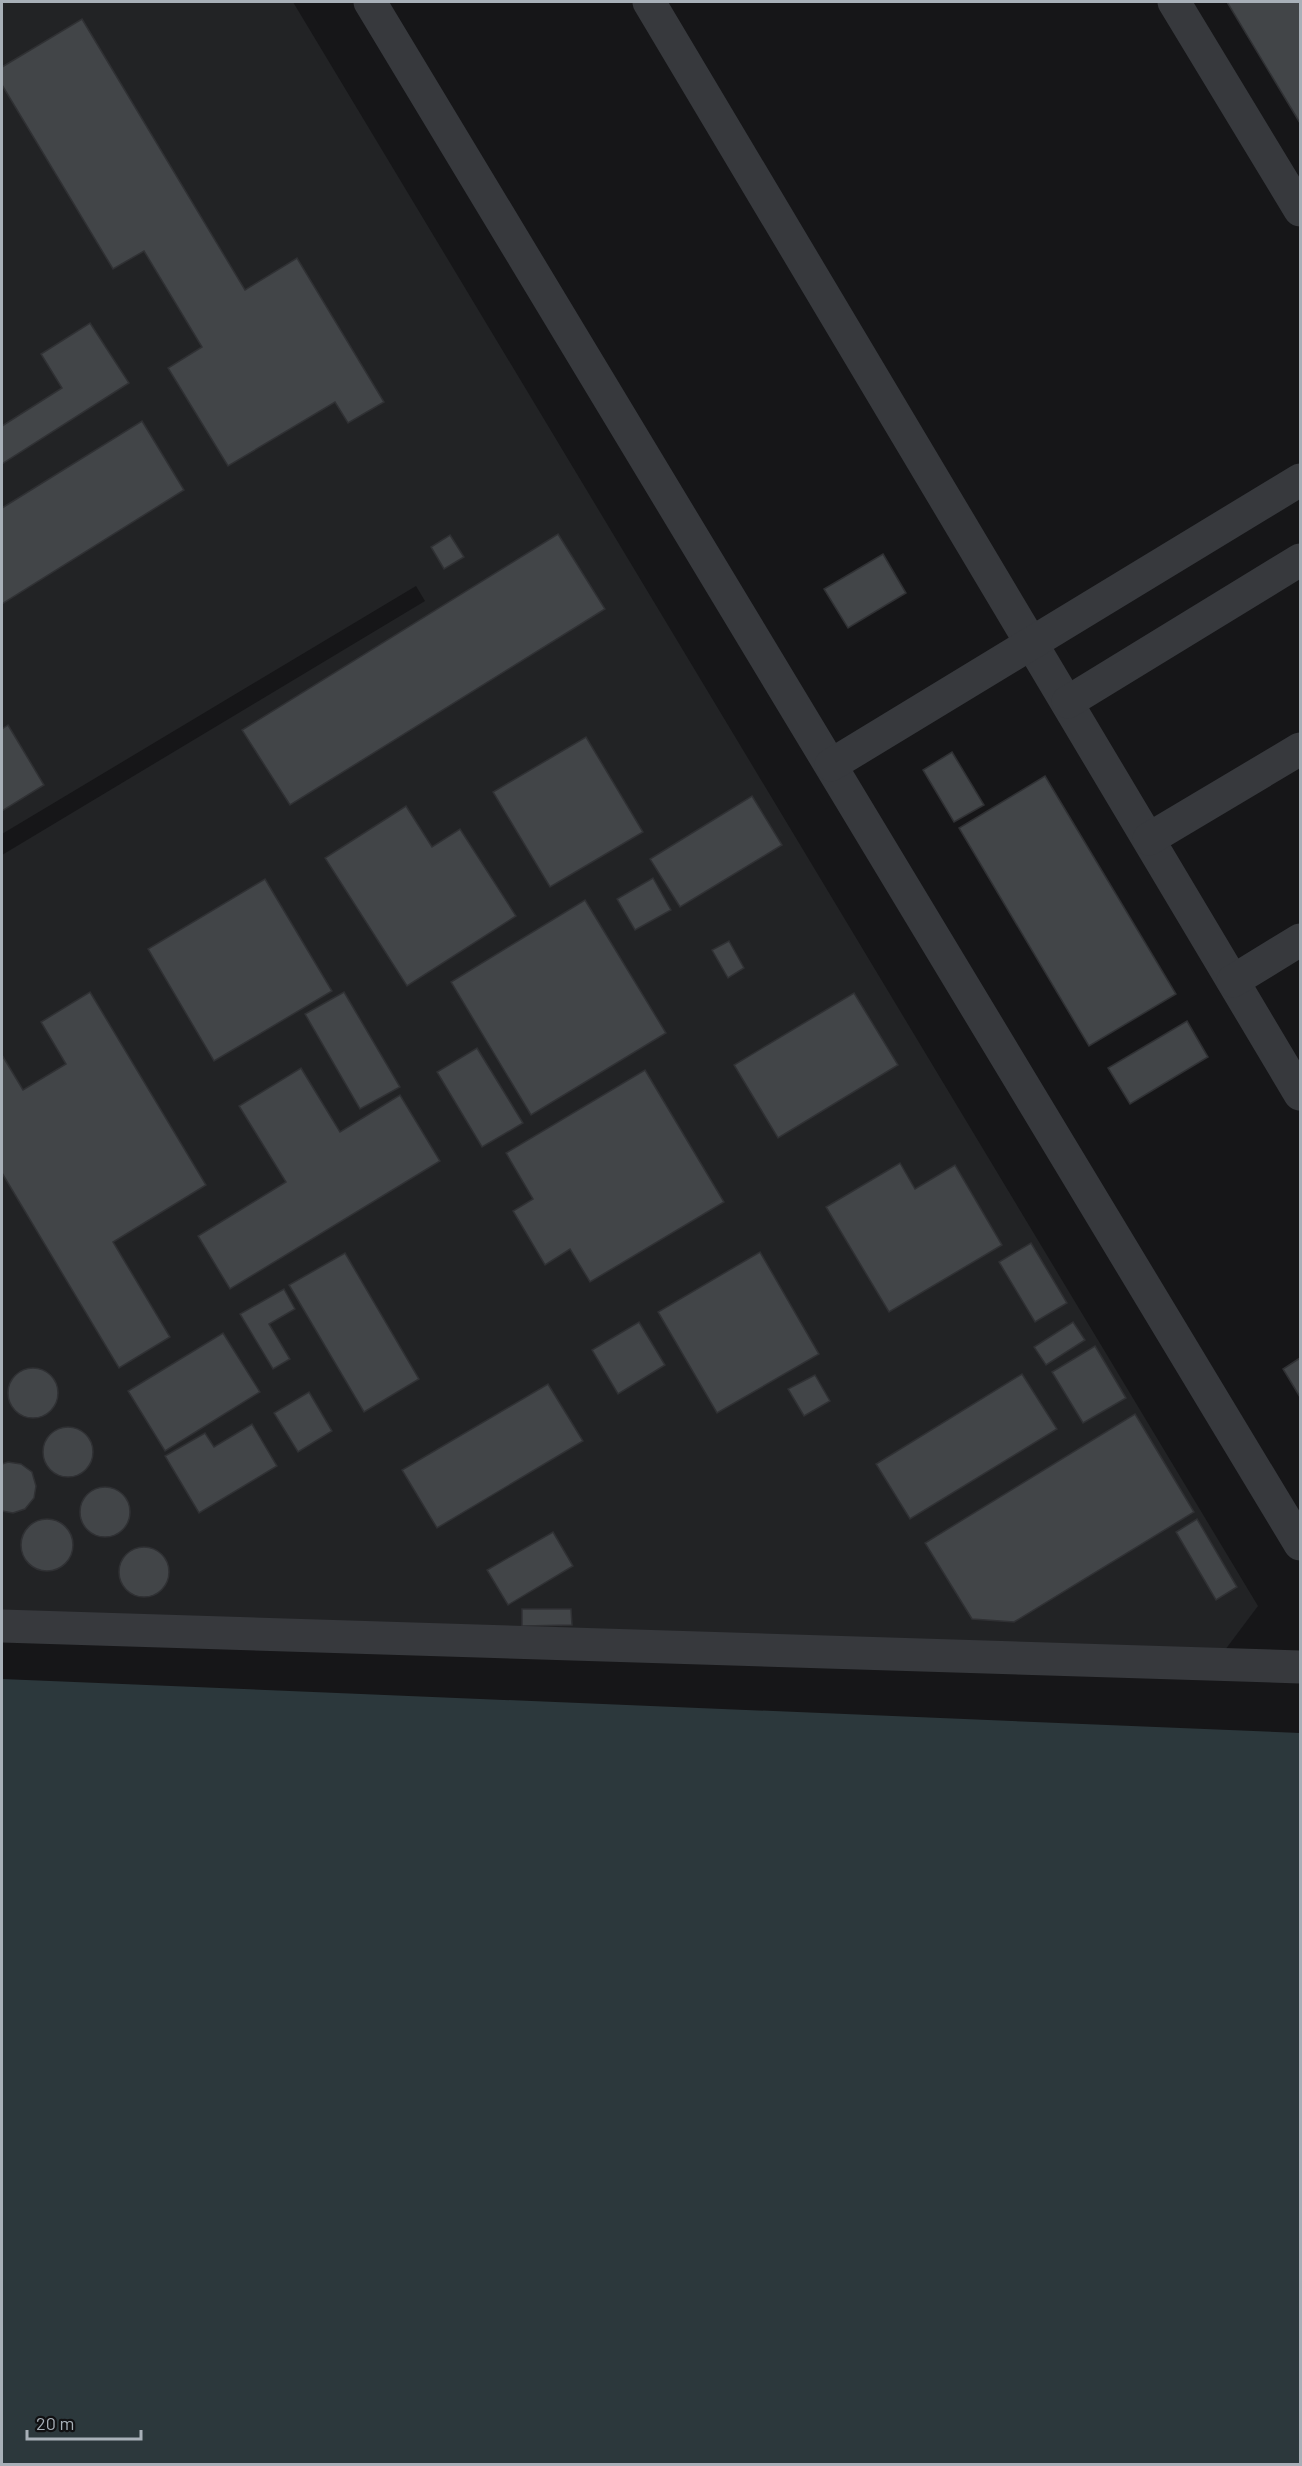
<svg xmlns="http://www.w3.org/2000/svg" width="1302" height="2466" viewBox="0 0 1302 2466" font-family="Barlow,sans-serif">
<rect width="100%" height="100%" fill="#161618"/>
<!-- built -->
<path fill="#222325" d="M2 2H293L1258 1606 1222 1654 2 1616V855L425 601 416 586 2 834Z"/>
<!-- water -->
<path fill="#2c383c" d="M2 1679 1300 1733V2464H2Z"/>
<!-- building -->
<g fill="#424548" stroke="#303134" stroke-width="1.5">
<path d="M1227 2H1300V123Z"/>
<path d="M82 19 245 290 297 258 384 402 348 423 335 402 228 466 168 368 202 347 144 251 113 269 2 85V67Z"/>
<path d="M90 323 129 383 2 464V426L62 388 41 354Z"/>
<path d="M142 421 184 490 2 604V508Z"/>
<path d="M558 534 605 609 290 805 242 730Z"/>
<path d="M450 535 464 557 444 569 431 547Z"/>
<path d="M883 554 906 593 848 628 824 589Z"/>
<path d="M8 725 44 785 2 811V729Z"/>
<path d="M586 737 643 832 550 887 493 792Z"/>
<path d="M952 752 984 805 954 822 923 770Z"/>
<path d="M1045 776 1176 994 1089 1046 959 828Z"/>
<path d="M752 796 782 845 680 907 650 859Z"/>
<path d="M406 806 432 847 460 829 516 916 407 986 325 858Z"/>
<path d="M653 878 671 910 635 930 617 899Z"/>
<path d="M265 879 332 991 214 1061 148 949Z"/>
<path d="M585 900 666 1033 531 1115 451 982Z"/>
<path d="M729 941 744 968 728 978 712 950Z"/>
<path d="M90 992 206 1185 113 1242 170 1337 119 1368 2 1173V1055L23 1090 66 1064 41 1022Z"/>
<path d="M344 992 400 1087 360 1109 305 1014Z"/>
<path d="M854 993 898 1065 778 1138 734 1065Z"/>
<path d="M1187 1021 1208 1057 1130 1104 1108 1068Z"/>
<path d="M477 1048 523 1123 482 1147 437 1072Z"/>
<path d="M301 1068 340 1132 400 1095 440 1161 230 1289 198 1236 286 1182 239 1106Z"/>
<path d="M645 1070 724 1202 590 1282 570 1249 545 1265 513 1211 533 1199 506 1153Z"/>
<path d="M900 1163 915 1189 955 1165 1002 1245 889 1312 826 1207Z"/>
<path d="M1031 1243 1067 1303 1035 1322 999 1262Z"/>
<path d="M760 1252 819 1354 717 1413 658 1312Z"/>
<path d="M345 1253 419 1379 364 1412 289 1285Z"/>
<path d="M284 1289 295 1309 269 1324 290 1359 273 1369 240 1314Z"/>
<path d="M639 1322 665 1365 618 1394 592 1350Z"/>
<path d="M1073 1322 1085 1340 1046 1365 1034 1347Z"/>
<path d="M223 1333 260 1392 165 1451 128 1391Z"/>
<path d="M1095 1346 1126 1398 1083 1423 1052 1372Z"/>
<path d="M1300 1358V1397L1283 1369Z"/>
<circle cx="33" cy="1393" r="25"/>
<path d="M1022 1374 1057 1429 910 1519 876 1464Z"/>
<path d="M815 1375 830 1401 804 1416 788 1389Z"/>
<path d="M548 1384 583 1441 437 1528 402 1470Z"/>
<path d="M309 1392 332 1431 298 1452 274 1413Z"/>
<path d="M1135 1414 1194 1512 1014 1622 972 1619 925 1543Z"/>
<path d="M252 1424 277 1466 199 1513 165 1456 205 1433 214 1447Z"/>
<circle cx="68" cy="1452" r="25"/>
<path d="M8 1462 21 1464 32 1472 36 1486 34 1498 25 1509 13 1513 2 1511V1464Z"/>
<circle cx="105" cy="1512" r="25"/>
<path d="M1197 1519 1237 1587 1216 1600 1176 1532Z"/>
<circle cx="47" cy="1545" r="26"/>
<path d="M553 1532 573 1566 508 1605 487 1570Z"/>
<circle cx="144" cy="1572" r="25"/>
<path d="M522 1609H571L572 1625 522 1626Z"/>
</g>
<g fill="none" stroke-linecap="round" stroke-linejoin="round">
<!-- minor -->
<g stroke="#37393d" stroke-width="33">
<path d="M370 2 1300 1544"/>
<path d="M649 2 1300 1094"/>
<path d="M1174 2 1300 210"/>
<path d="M1068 702 1300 560"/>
<path d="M831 765 1300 480"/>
<path d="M1149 839 1300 749"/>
<path d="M1233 981 1300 940"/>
<path d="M2 1626 1300 1667"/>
</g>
</g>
<!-- border -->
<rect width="1302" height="2466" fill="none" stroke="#a8b0b8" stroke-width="6"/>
<!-- scale -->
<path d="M27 2430v9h114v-9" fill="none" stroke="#a8b0b8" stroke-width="3"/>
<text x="36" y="2430" font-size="18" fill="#a8b0b8" stroke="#111113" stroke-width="4.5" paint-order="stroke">20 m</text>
</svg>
